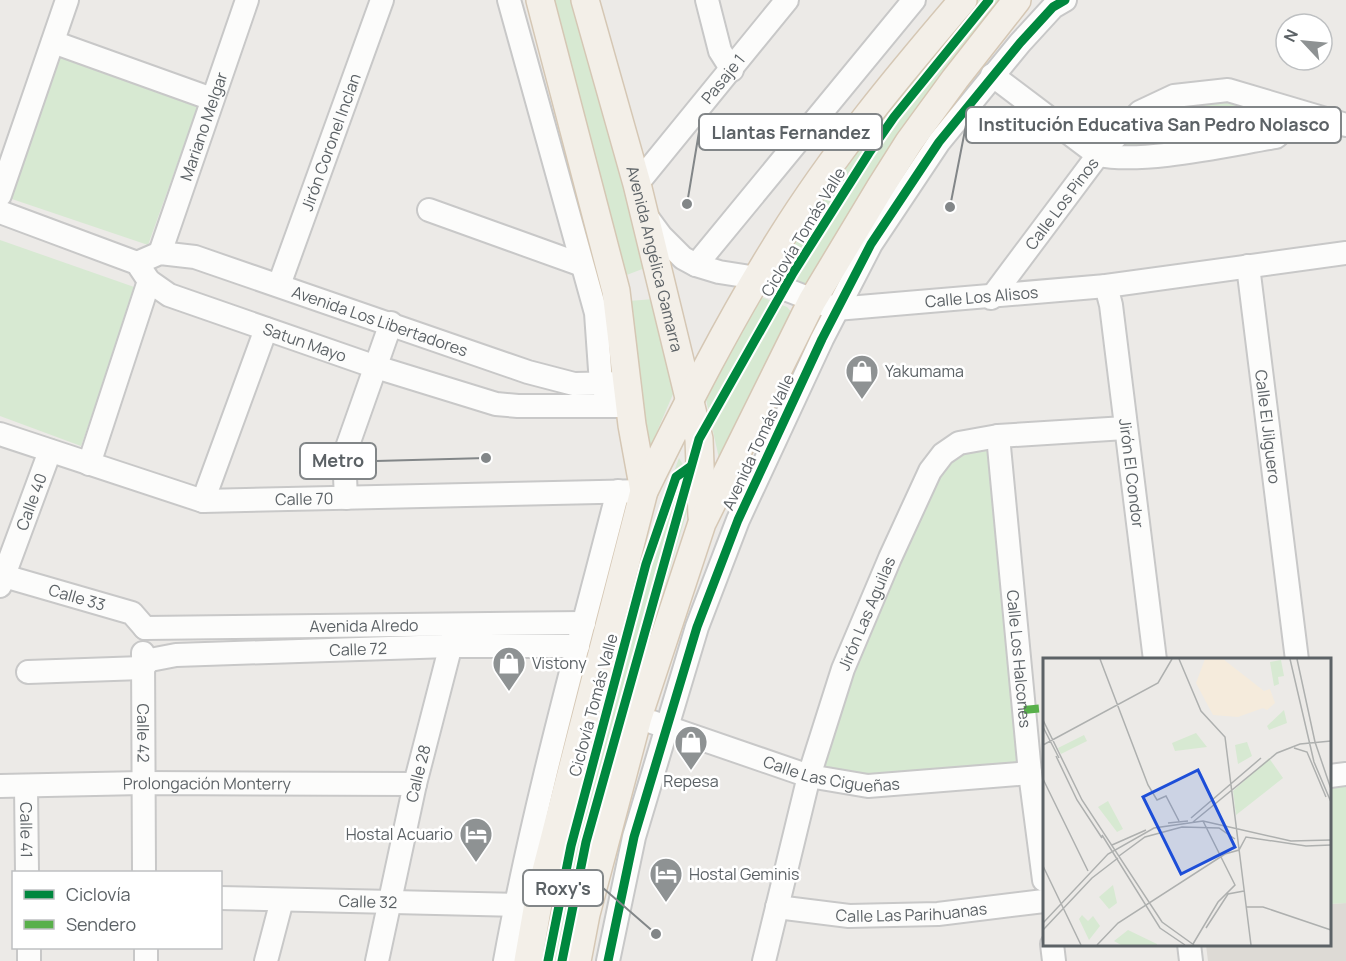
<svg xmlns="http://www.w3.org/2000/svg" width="1346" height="961" viewBox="0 0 1346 961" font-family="Manrope,sans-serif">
<rect width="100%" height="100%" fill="#eceae7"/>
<!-- education -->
<path fill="#dddad5" d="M1346 903V961H1208L1206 945 1330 944V904Z"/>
<!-- green -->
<g fill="#d7e9d2">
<path d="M552 0H574L645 268 624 276Z"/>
<path d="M972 0H1006L812 283 804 285 779 271 778 261 783 247Z"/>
<path d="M54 55 198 106 148 245 3 196Z"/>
<path d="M1196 99 1243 103 1273 111 1279 125 1265 133 1165 147 1121 145 1149 120Z"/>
<path d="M0 240 137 288 81 446 0 416Z"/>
<path d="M759 296 787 307 793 314 720 463 705 395Z"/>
<path d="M654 299 673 394 644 462 629 301Z"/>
<path d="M987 444 1025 757 1015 763 869 778 820 765 885 592 943 466 955 455Z"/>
<path d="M679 458 695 485C647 642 602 800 569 961H542L580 791 639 567Z"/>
<path d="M1346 784V903L1330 904V786Z"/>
</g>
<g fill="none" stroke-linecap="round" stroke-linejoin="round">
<defs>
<g id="minor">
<path d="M509 0 596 313 601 384 608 397"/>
<path d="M707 0 720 51 732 70"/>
<path d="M53 42 212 99"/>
<path d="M992 75 1098 155C1145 164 1227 145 1276 137L1288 126 1293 111"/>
<path id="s1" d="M637 184 787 0"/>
<path d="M0 195 67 0"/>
<path d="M429 210 582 265"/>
<path id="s2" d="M0 212 137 263 149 281 169 295 376 367 496 404 518 406H630"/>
<path id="s3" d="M647 217 661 236 683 258 696 265 719 272 757 278 836 309 1106 286 1346 253"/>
<path id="s4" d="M160 253 247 0"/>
<path id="s5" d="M137 263 160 253 195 257 528 372 574 384 628 383"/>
<path d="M696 265 914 0"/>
<path id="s6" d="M1248 266 1297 660"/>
<path id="s7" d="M279 285 382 0"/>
<path id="s8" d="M1106 286 1111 305 1155 660"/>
<path id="s9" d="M991 298 1098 155 1140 112 1174 96 1228 90 1346 125"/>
<path id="s10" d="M0 434 203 501 644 491"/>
<path id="s11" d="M998 436 1030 773 1044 880"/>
<path d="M89 464 149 281"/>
<path d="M346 498 344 456 391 323"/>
<path d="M203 501 266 329"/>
<path id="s12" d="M4 576 132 613 145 628"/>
<path id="s13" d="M0 586 50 451"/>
<path id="s14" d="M145 628 584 623"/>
<path id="s15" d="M143 653 144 872"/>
<path id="s16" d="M28 672 142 668 150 660 176 655 449 646H578"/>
<path id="s17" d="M652 722 809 776 868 786 1030 773"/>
<path d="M1330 776 1346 774"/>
<path id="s18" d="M0 786 142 783 415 784"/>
<path id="s19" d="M26 786 27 872"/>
<path id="s20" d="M220 898 516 905"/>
<path id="s21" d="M777 907 849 916 938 914 1044 901"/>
<path d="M1052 944 1054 961"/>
<path d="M1189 944 1191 961"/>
<path d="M29 948V961"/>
<path d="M146 948V961"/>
<path d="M266 961 282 900"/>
<path id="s22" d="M377 961 415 784 454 633"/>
<path d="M505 961C534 803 578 647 618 491"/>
<path d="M608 961 634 837 697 627 738 520 822 339 871 244 939 142 1020 43 1053 7 1065 0"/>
<path id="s23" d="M764 961 809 776 843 669 890 558 930 471 943 454 959 443 998 436 1125 428"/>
</g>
<g id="major">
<path d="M540 0 616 291 632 425 644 491"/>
<path id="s24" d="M585 0 637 184 699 439 702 516"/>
<path d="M528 961 539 898 644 491C686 406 730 319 781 238 834 153 898 76 963 0"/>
<path d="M577 961 586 914 638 717 702 523 812 301 880 188 909 142 955 79 1017 0"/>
</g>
</defs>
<!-- minor casing -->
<use href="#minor" stroke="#c8c8c8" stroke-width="26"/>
<!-- major casing -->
<use href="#major" stroke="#d5c7b4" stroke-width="30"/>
<!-- minor -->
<use href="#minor" stroke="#fcfcfb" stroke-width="22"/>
<!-- major -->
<use href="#major" stroke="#f3efe8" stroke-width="27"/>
<!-- quiet -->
<path stroke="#58b04a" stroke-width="8" stroke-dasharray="15 8" stroke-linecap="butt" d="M1024 710 1044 708"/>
<defs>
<g id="cycleway">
<path d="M548 961 571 846 646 564 676 477 690 467"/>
<path d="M562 961 586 842 699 439 793 273 869 153 894 117 989 0"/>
<path d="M608 961 634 837 697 627 738 520 822 339 871 244 939 142 1020 43 1053 7 1065 0"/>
</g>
</defs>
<!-- cycleway casing -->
<use href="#cycleway" stroke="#fff" stroke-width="13"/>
<!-- cycleway -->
<use href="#cycleway" stroke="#00873e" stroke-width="9"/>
</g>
<!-- icons -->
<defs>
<symbol id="shop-pin" viewBox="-11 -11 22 30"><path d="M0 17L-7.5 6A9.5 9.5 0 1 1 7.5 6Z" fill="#8e9293" stroke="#fff"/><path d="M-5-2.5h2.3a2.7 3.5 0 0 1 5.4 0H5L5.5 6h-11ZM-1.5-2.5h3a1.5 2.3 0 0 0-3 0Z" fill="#fff"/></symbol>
<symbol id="hotel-pin" viewBox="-11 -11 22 30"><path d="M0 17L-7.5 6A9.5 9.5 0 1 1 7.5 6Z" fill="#8e9293" stroke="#fff"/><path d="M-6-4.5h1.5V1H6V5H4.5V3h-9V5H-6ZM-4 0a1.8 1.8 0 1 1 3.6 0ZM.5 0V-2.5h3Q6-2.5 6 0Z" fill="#fff"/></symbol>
</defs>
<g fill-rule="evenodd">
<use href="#shop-pin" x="843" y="352" width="38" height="52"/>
<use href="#shop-pin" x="490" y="644" width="38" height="52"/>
<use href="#shop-pin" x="672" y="723" width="38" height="52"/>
<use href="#hotel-pin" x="457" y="815" width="38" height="52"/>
<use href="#hotel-pin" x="647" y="855" width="38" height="52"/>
</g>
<g text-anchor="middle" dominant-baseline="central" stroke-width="5" stroke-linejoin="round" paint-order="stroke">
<!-- street labels -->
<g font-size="16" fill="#5c6266" stroke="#fff">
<text stroke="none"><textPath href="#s1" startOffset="136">Pasaje 1</textPath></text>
<text stroke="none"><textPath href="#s4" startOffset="134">Mariano Melgar</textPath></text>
<text stroke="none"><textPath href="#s7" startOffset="152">Jirón Coronel Inclan</textPath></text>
<text stroke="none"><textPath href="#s9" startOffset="118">Calle Los Pinos</textPath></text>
<text transform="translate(803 232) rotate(-59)">Ciclovía Tomás Valle</text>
<text stroke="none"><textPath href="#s24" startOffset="268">Avenida Angélica Gamarra</textPath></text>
<text stroke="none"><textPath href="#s3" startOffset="363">Calle Los Alisos</textPath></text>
<text stroke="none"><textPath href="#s5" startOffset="256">Avenida Los Libertadores</textPath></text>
<text stroke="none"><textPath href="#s2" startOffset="336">Satun Mayo</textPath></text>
<text stroke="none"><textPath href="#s6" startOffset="162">Calle El Jilguero</textPath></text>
<text transform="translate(758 442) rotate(-65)">Avenida Tomás Valle</text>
<text stroke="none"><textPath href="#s8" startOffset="189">Jirón El Condor</textPath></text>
<text stroke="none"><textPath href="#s10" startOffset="315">Calle 70</textPath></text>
<text stroke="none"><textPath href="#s13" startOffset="90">Calle 40</textPath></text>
<text stroke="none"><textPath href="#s12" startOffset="76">Calle 33</textPath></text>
<text stroke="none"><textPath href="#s23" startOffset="363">Jirón Las Aguilas</textPath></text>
<text stroke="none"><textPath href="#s14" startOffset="219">Avenida Alredo</textPath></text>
<text stroke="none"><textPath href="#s16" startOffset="334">Calle 72</textPath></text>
<text stroke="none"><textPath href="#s11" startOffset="224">Calle Los Halcones</textPath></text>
<text transform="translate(593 705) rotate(-75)">Ciclovía Tomás Valle</text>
<text stroke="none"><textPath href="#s15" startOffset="80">Calle 42</textPath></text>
<text stroke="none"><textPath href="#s17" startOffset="188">Calle Las Cigueñas</textPath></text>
<text stroke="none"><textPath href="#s22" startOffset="192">Calle 28</textPath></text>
<text stroke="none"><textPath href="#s18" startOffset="207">Prolongación Monterry</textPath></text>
<text stroke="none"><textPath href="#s19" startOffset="44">Calle 41</textPath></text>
<text stroke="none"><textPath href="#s20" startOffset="148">Calle 32</textPath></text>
<text stroke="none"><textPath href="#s21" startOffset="135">Calle Las Parihuanas</textPath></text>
</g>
<!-- poi labels -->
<g font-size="16" fill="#5c6266" stroke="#fff" text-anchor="start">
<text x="885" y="371">Yakumama</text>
<text x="532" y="663">Vistony</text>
<text x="691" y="781" text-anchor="middle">Repesa</text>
<text x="453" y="834" text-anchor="end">Hostal Acuario</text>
<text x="689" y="874">Hostal Geminis</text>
</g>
</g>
<!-- overview -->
<g transform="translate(1043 658)">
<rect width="288" height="288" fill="#eceae7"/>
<path d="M238 2 241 18 235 19 236 26 231 28 227 4ZM241 52 244 65 226 72 224 68ZM153 75 164 89 132 93 129 85ZM41 77 44 83 18 96 15 90ZM204 84 209 98 195 106 192 87ZM226 100 240 120 193 157 190 133ZM65 143 80 171 74 174 55 149ZM70 227 74 245 66 251 56 239ZM39 257 45 263 50 258 57 268 46 282 36 261ZM85 272 114 286V287H78L71 283Z" fill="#d7e9d2"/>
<path d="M162 1H180L221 33 227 31 232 45 224 52 220 50 195 59 170 57 153 25Z" fill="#f5ebdc"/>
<path fill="none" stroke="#aeb0af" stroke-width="1.5" d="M57 1 105 127 114 142 123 138 136 163M136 1 158 53 182 79 208 287M247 1 271 104 288 144M254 1 272 84M0 62 39 142 119 264 151 287M0 69 16 100M272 84 288 131M0 87 115 25 129 1M251 90 264 94 283 139M13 98 34 142 59 180M0 121 45 213M148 160 218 100M150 164 234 95 257 86 288 83M125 165 145 163M59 177 117 270 142 287M69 187 103 172M76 198 102 179 139 169 176 170 192 181M0 208 38 287M203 249H220L288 272M0 265 65 196 111 170 160 163 248 183 288 182M163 270 185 236 201 233M0 272 49 220 75 200M150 286 175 244 192 227 160 163M54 287 75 265 182 196 196 192 203 179 263 188 288 187"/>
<path fill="#1d4ed8" fill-opacity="0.15" stroke="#1d4ed8" stroke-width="3" d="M155 112 192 189 138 216 100 139Z"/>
<rect width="288" height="288" fill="none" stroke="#5c6266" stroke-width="3"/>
</g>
<!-- callouts -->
<path fill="none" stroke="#828688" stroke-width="2" d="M950 207L966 125M687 204L699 132M486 458L376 461M656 934L603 888"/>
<g fill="#828688" stroke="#fff" stroke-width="2">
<circle cx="950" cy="207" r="6"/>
<circle cx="687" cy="204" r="6"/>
<circle cx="486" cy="458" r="6"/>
<circle cx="656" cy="934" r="6"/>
</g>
<g fill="#fff" stroke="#828688" stroke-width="2">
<rect x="966" y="107" width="375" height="36" rx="6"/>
<rect x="699" y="114" width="183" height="36" rx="6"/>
<rect x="300" y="443" width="76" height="36" rx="6"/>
<rect x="523" y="870" width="80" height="36" rx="6"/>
</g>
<g font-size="18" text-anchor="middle" font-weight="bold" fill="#5c6266">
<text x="1154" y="131">Institución Educativa San Pedro Nolasco</text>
<text x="791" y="139">Llantas Fernandez</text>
<text x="338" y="467">Metro</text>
<text x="563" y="895">Roxy's</text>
</g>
<!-- legend -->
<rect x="12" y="871" width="210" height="78" fill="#ffffff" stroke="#bec0c2" stroke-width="1.5"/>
<rect x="24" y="890" width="30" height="9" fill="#00873e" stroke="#bec0c2" stroke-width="1.5"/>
<text x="66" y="901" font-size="18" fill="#5c6266">Ciclovía</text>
<rect x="24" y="920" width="30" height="9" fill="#58b04a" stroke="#bec0c2" stroke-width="1.5"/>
<text x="66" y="931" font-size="18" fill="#5c6266">Sendero</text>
<!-- north arrow -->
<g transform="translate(1304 42) rotate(296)"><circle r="28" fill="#ffffff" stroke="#bec0c2" stroke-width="1.5"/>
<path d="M0-4.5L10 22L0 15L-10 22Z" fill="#8e9293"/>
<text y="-9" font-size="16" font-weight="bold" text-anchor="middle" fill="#5c6266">N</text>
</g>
</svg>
